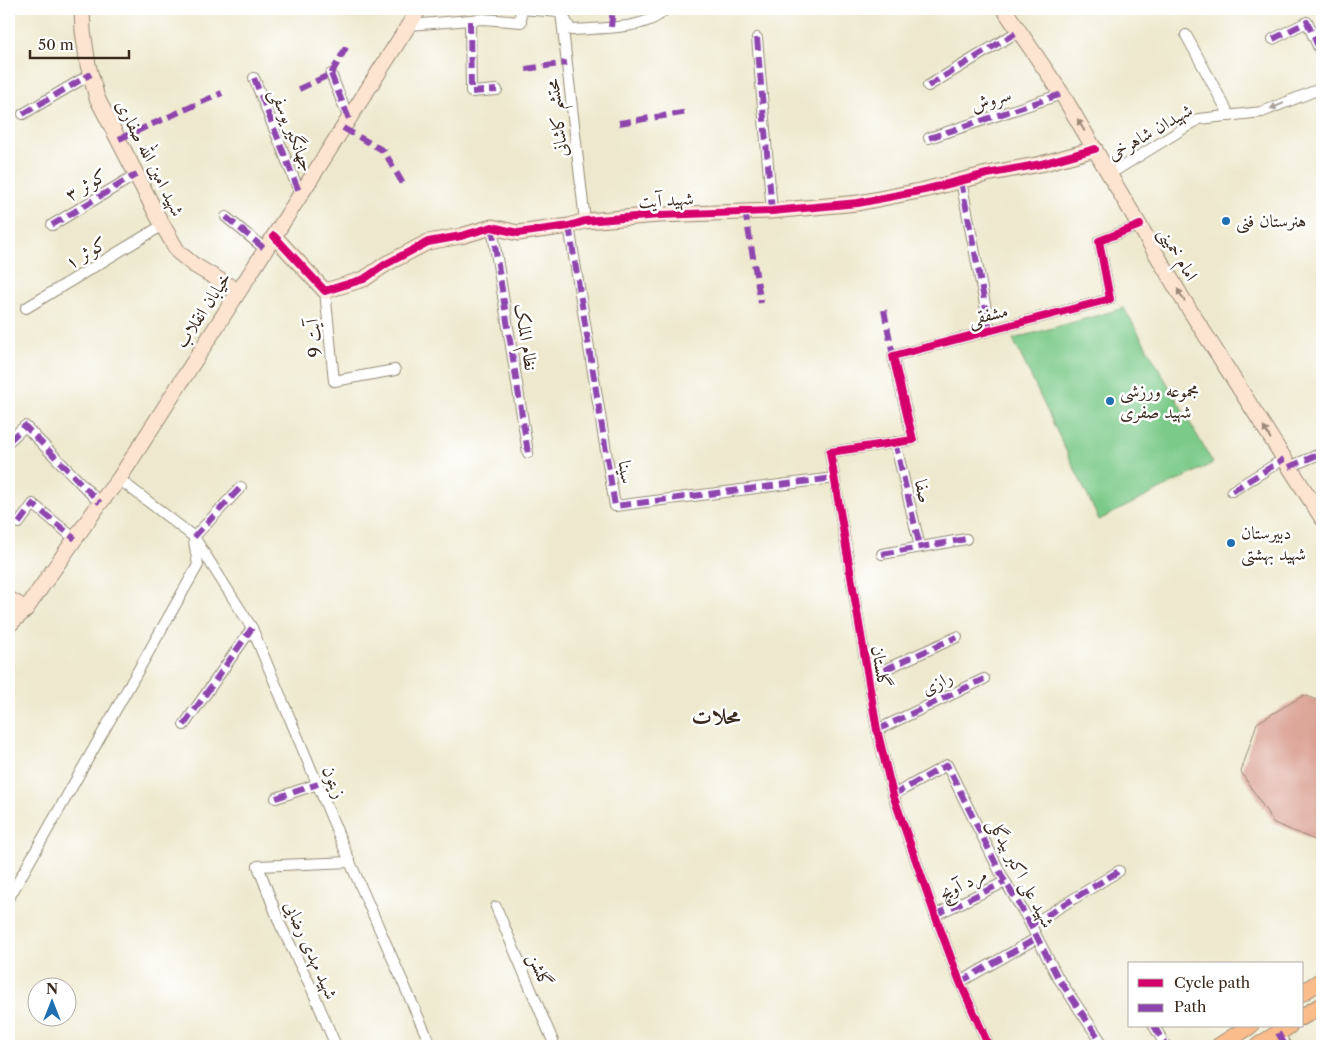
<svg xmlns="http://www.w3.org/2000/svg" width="1331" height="1055" viewBox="0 0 1331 1055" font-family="'Libre Caslon Text',Amiri,serif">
<rect width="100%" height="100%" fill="#fff"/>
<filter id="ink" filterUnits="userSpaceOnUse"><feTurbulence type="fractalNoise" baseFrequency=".02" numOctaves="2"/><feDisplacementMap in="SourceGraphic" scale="10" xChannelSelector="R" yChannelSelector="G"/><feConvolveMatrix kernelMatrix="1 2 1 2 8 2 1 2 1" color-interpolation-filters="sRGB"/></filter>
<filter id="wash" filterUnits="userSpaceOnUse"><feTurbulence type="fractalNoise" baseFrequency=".0096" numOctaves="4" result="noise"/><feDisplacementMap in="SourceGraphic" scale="20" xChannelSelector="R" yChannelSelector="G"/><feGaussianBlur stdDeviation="1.12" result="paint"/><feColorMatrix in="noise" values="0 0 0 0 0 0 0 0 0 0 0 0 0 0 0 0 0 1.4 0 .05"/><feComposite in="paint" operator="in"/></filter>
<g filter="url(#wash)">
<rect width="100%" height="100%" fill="#eee9ce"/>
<!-- grass -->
<path fill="#7cca89" stroke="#5c7a54" d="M1124 308 1213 463 1099 520 1013 339Z"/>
<g id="blocks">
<!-- building -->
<path fill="#d99f90" d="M1304 695 1322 702V843L1274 823 1241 772 1257 723Z"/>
</g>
</g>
<g filter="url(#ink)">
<use href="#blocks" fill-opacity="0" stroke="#948a76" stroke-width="1"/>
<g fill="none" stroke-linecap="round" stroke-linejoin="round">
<defs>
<g id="street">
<path d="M561 12 585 221"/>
<path d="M564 17 571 30C596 28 650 30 665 9"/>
<path d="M470 21 471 92 497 90"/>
<path d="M409 25 483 19 521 22 520 9 561 12"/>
<path d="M1186 35 1230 116"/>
<path d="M757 38 772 211"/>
<path d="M1273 39 1307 22 1322 55"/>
<path d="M331 74 349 119"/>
<path d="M254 78 300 194"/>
<path d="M928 86 1019 31"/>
<path d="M23 114 91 74"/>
<path d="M929 138 1062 94"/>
<path d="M1110 174 1199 119 1262 112 1322 88"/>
<path d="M961 181 990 330"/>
<path d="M226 217 265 249"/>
<path d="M52 225 137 174"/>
<path d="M569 226 615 506 834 478"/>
<path d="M492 227 528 453"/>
<path d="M325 291 334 381 395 370"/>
<path d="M26 308 163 225"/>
<path d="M9 441 25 426 100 503"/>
<path d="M895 442 920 547"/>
<path d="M1289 467 1322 453"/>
<path d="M119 479 194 537 252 628 350 862 431 1046"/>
<path d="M1232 491 1284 459"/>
<path d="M19 523 33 504 75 539"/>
<path d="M194 537 241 487"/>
<path d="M882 554 966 539"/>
<path d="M868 677 957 637"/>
<path d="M184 725 252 628"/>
<path d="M877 730 984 679"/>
<path d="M893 795 947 765 1003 878 1025 914 1057 976 1104 1046"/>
<path d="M276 798 318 784"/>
<path d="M10 896 198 565 194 541"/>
<path d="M496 907 555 1046"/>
<path d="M935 915 1005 882"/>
<path d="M1031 925 1119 871"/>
<path d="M960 982 1037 938"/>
<path d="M1154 1026 1166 1046"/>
<path d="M1278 1033 1286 1046"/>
<path d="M987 1042 960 982 935 915 893 795 877 730 830 452 913 440 893 356 1110 299 1099 241 1140 225"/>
<path d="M336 1046 311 987 280 924 258 866 350 862"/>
</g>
<g id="secondary">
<path d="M82 9 83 31 88 65 97 98 157 215 178 252 194 265 238 291"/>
<path d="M1004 9 1062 94 1184 301 1322 518"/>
<path d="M274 236 325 291 364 279 386 264 428 242 461 236 492 227 518 233 569 226 585 221 660 215 772 211 858 203 924 190 987 174 1041 164 1095 149"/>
<path d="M9 599 26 609"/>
<path d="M9 625 26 609 100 503 119 479 419 9"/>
</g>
<g id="primary">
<path d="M1302 993 1322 980"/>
<path d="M1302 1017 1322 1005"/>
<path d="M1219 1046 1250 1026"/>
<path d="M1258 1046 1289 1026"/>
</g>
</defs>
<!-- street casing -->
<use href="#street" stroke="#948a76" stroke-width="12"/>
<!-- secondary casing -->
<use href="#secondary" stroke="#948a76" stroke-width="17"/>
<!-- primary casing -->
<use href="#primary" stroke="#948a76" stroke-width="18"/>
<!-- street -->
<use href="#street" stroke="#fff" stroke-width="10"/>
<!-- secondary -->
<use href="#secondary" stroke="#fde4d0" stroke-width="15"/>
<!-- primary -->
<use href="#primary" stroke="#f9bc8a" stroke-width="16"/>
<!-- quiet -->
<g stroke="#8e44ad" stroke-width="6" stroke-dasharray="12 6" stroke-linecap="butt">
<path d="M470 21 471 92 497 90"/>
<path d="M611 27 613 9"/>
<path d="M757 38 772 211"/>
<path d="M1273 39 1307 22 1322 55"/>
<path d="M526 69 567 63"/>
<path d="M331 74 349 119"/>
<path d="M254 78 300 194"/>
<path d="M928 86 1019 31"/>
<path d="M299 89 331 74 348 44"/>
<path d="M23 114 91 74"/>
<path d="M619 123 688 112"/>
<path d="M343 128 384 151 403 184"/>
<path d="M929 138 1062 94"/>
<path d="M119 139 222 93"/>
<path d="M961 181 990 330"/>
<path d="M745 211 761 303"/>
<path d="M226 217 265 249"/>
<path d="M52 225 137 174"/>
<path d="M569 226 615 506 834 478"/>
<path d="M492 227 528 453"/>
<path d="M884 310 894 361"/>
<path d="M9 441 25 426 100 503"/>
<path d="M895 442 920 547"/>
<path d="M1289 467 1322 453"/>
<path d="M1232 491 1284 459"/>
<path d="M19 523 33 504 75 539"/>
<path d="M194 537 241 487"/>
<path d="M882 554 966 539"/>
<path d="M868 677 957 637"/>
<path d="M184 725 252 628"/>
<path d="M877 730 984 679"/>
<path d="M893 795 947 765 1003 878 1025 914 1057 976 1104 1046"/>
<path d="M276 798 318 784"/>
<path d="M935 915 1005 882"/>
<path d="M1031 925 1119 871"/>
<path d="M960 982 1037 938"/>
<path d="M1154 1026 1166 1046"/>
<path d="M1278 1033 1286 1046"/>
</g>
<defs>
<g id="cycleway">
<path d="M274 236 325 291 364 279 386 264 428 242 461 236 492 227 518 233 569 226 585 221 660 215 772 211 858 203 924 190 987 174 1041 164 1095 149"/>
<path d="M987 1042 960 982 935 915 893 795 877 730 830 452 913 440 893 356 1110 299 1099 241 1140 225"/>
</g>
</defs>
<!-- cycleway casing -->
<use href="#cycleway" stroke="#fff" stroke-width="11"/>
<!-- cycleway -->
<use href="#cycleway" stroke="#d6006c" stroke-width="8"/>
</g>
<!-- one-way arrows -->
<defs><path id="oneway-solid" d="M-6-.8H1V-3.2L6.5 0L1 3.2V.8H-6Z" transform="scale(1.25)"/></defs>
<use fill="#a79f9a" href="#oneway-solid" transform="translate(1277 106) rotate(158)"/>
<g fill="#9c8777">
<use href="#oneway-solid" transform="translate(1081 125) rotate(-120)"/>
<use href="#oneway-solid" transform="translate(1181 295) rotate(-121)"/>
<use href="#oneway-solid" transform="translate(1267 433) rotate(-122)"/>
</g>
</g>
<!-- markers -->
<g fill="#1f6fb2" stroke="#fff" stroke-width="2">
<circle cx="1226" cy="221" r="5"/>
<circle cx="1110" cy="401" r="5"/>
<circle cx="1231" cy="543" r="5"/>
</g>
<g text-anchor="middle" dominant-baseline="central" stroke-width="5" stroke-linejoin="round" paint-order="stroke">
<!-- street labels -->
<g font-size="18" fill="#3b2a1e" stroke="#fff">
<text transform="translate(991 100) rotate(-18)">سروش</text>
<text transform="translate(557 118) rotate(-97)">محتشم کاشانی</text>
<text transform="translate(292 130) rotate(68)">جهانگیر یوسفی</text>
<text transform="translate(1150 132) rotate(-30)">شهیدان شاهرخی</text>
<text transform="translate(150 158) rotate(63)">شهید امین الله صفاری</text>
<text transform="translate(86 185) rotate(-31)">کوثر ۳</text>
<text transform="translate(666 200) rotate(-3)">شهید آیت</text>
<text transform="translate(86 253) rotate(-31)">کوثر ۱</text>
<text transform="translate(1178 254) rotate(59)">امام خمینی</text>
<text transform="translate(203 310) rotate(-57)">خیابان انقلاب</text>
<text transform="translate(988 315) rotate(-14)">مشفقی</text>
<text transform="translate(526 337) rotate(81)">نظام الملک</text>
<text transform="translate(314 338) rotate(-96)">آیت 9</text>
<text transform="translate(626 472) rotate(81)">سینا</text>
<text transform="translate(923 491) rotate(77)">صفا</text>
<text transform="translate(881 667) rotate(80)">گلستان</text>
<text transform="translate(937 683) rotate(-26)">رازی</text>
<text transform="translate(334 782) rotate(67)">زیتون</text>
<text transform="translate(1021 873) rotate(62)">شهید علی اکبر بیدگلی</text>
<text transform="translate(963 884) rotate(-26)">مرد آویچ</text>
<text transform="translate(311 950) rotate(66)">شهید مهدی رضایی</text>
<text transform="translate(540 970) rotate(67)">گلشن</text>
</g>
<!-- poi labels -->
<g font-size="18" fill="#3b2a1e" stroke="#fff" text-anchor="start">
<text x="1236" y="221">هنرستان فنی</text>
<text x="1120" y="391">مجموعه ورزشی<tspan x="1120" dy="21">شهید صفری</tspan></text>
<text x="1241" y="533">دبیرستان<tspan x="1241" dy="21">شهید بهشتی</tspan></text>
</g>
<!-- district labels -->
<g font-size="22" font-weight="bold" fill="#3b2a1e" stroke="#fff">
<text x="716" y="716">محلات</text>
</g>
</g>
<!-- margin -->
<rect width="1331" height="1055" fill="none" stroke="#fff" stroke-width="30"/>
<!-- legend -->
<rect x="1128" y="962" width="175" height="65" fill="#ffffff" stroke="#b1aaa5"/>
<rect x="1138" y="979" width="25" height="8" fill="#d6006c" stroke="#b1aaa5"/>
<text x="1174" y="988" font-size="15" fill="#3b2a1e">Cycle path</text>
<rect x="1138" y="1004" width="25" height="8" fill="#8e44ad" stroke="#b1aaa5"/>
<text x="1174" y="1012" font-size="15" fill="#3b2a1e">Path</text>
<!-- north arrow -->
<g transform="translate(52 1002)"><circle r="24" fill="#ffffff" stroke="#b1aaa5"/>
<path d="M0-4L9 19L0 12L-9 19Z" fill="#1f6fb2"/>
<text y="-8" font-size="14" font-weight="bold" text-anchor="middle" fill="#3b2a1e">N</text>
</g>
<!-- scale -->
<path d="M30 50v8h99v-8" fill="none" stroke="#3b2a1e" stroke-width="2.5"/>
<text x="38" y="50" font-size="15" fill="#3b2a1e" stroke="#ffffff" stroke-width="4" paint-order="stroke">50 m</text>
</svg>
